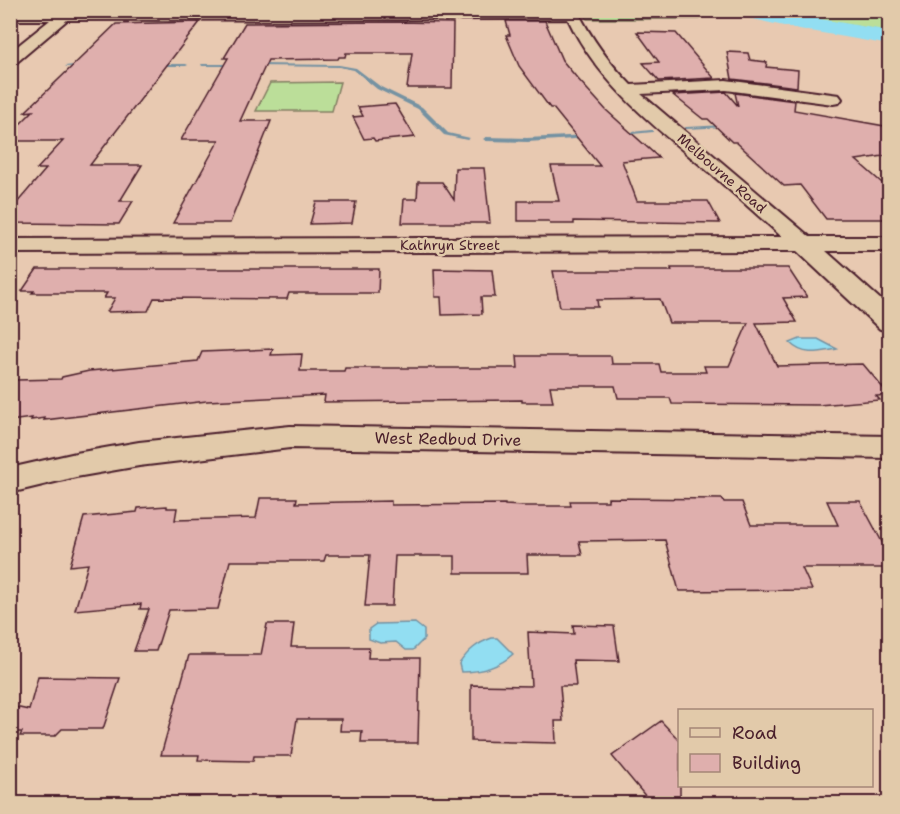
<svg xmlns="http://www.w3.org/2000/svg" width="900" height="814" viewBox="0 0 900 814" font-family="'Shantell Sans',sans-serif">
<rect width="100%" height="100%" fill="#e8c9b1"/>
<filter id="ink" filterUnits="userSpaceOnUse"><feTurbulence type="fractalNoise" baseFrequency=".0167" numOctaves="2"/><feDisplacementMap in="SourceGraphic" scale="12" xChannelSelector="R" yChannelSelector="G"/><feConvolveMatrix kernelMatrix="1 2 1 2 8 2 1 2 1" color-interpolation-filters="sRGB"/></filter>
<g filter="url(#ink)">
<!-- green -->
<g fill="#bbde99" stroke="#827e62" stroke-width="1.5">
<path d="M583 11H692L699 19H587Z"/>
<path d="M763 11H889V32L772 12Z"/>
<path d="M340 82 332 111H256L270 83Z"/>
</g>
<!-- water -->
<g fill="#92def2" stroke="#7592a2" stroke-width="1.5">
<path d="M800 339H818L837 349C820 352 804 357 790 343Z"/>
<path d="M415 623 424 630V639L413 650H406L396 642 380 643 369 639V629L376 624Z"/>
<path d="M492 638H497L513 654C499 667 480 672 461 672L459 664C468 651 477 643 492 638Z"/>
</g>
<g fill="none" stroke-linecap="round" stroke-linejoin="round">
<!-- stream -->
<g fill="#7592a2" fill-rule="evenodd">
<path d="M84 64 85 66 67 67 65 66Z"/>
<path d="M157 64H186L188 65 186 66H156Z"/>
<path d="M201 64H235L237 65 235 66H202Z"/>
<path d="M256 64 339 65 356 68 381 87 422 107 448 133 470 138 467 140 444 135 418 109 377 89 354 70 339 67 255 66Z"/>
<path d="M725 125 727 126V127L686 129 684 128 686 127Z"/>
<path d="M651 130H653V132L622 135 620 134 622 133Z"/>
<path d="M588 135 590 136V138L527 142 486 141 483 139 486 137 527 138Z"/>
</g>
<!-- river -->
<path fill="#92def2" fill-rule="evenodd" d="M728 10H769L890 31V45L788 27 731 14Z"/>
</g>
<!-- building -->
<g fill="#dfafad" stroke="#4a1f2b" stroke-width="1.5">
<path d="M506 21H545L562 60 577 78 606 110 659 158 622 161 637 201H708L720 223 574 221V224H550L549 221H518V201H559L551 166H600L553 108H550L519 66 506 35H510Z"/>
<path d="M200 22 90 165H142L120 201H133L119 224 10 223V211L46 169H37L63 141H10V134L33 111 25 112 116 24Z"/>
<path d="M398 22 453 23 452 88H407L412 53H346L345 57H339L338 59 268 60 240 121H271L230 223H173L219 140H181L228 58H224L245 23Z"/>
<path d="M637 32 676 33 714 78 659 81 643 63 659 62Z"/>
<path d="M727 52 748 53 750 60 767 62 766 67 798 70 797 87 732 79Z"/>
<path d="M726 92 738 106 735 93 795 101 794 110 890 127V155L856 160 890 190V219H826L800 185 784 186 736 142H732L708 119H703L673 95Z"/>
<path d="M395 104 415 137 375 141 373 138 364 139 353 117 363 116 358 107Z"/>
<path d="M455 168H484L490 223H402L404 199H417L418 182H442L454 200Z"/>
<path d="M316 202H356L352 223 310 224Z"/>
<path d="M671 268H788L807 297 783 298 797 322 756 323 777 366 863 364 889 395 876 396 880 400 818 405 672 404 670 398H618L615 386H550L553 402H522V400L324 402 325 395 207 401 44 420 45 418 31 420 32 418 10 421V389L16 380 61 379 62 377 89 371 198 361 202 352 273 349 271 355 302 354 300 371H344L345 368H518L517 356H611L612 364H659L661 372H706L704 366H729L748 323H669L660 299 597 300 598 307H560L553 271H672Z"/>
<path d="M37 269H379L378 293H289L287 299 154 298 148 311 107 312 115 298H104L107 293H32L34 291H22Z"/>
<path d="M434 269 492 270 495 297H481L482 314 442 315 441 297H435Z"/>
<path d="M260 498H297L296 503 391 501V505L505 504V505L523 506H571L570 501H608V498L722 499 724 502H742L751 525H838L827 501H860L890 557V568H802L812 590 679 591 665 540 579 541 582 555H527L528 573H455V556H395L392 606H365L370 555H326L324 561H230L218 609 169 610 156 651H134L149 609H140L141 604 75 610 88 564 70 566 84 517 137 512 138 508 167 506V508H177L175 520 256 518Z"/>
<path d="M267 624H294L291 647H369L368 658H420L418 743H361L362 731H340L341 719H297L291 756H254L253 761 198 760 199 755H161L189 655H261Z"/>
<path d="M573 625 614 626 619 661 573 660 576 686H560L563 721H555L556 743 471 741V685L531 686 528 632 574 634Z"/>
<path d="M38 677 120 678 103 729H62L55 736H20L22 732H10V706L29 710Z"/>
<path d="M661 721 680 741V804H652L612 756Z"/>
</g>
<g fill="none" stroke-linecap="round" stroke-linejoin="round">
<defs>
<g id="minor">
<path d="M62 10H577C591 38 609 63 631 85L726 80 839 95 842 99 839 103 833 104 726 90 641 94 810 237H890V251H826L890 308V331L880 329 797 251 10 253V239L782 237C758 215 734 194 710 173 656 128 598 83 568 19L67 20 16 63 10 65V52L50 20H10V12Z"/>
<path d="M290 426 890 436V458L290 448 139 466 76 477 10 493V468L76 453 139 442Z"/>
</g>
</defs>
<!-- minor casing -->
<use href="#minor" stroke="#4a1f2b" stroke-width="4"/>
<!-- minor -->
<use href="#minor" fill="#e2caaa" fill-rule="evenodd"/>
</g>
</g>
<g text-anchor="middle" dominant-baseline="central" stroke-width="5" stroke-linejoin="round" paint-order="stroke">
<!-- far-street labels -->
<g font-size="14" fill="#4a1f2b" stroke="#e2caaa">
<text transform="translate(722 173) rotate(41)">Melbourne Road</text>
<text x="450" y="245">Kathryn Street</text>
</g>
<!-- street labels -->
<g font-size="16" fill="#4a1f2b" stroke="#e2caaa">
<text transform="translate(448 439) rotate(1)">West Redbud Drive</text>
</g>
</g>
<!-- margin -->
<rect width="900" height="814" fill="none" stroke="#e2caaa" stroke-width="36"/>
<rect x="18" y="18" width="864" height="778" fill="none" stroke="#4a1f2b" stroke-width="2" filter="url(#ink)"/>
<!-- legend -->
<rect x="678" y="709" width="195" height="78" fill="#e2caaa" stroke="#a58677" stroke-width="1.5"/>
<rect x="690" y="728" width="30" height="9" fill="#e2caaa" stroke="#a58677" stroke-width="1.5"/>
<text x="732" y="739" font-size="18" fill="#4a1f2b">Road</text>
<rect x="690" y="754" width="30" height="18" fill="#dfafad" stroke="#a58677" stroke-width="1.5"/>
<text x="732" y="769" font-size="18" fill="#4a1f2b">Building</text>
</svg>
